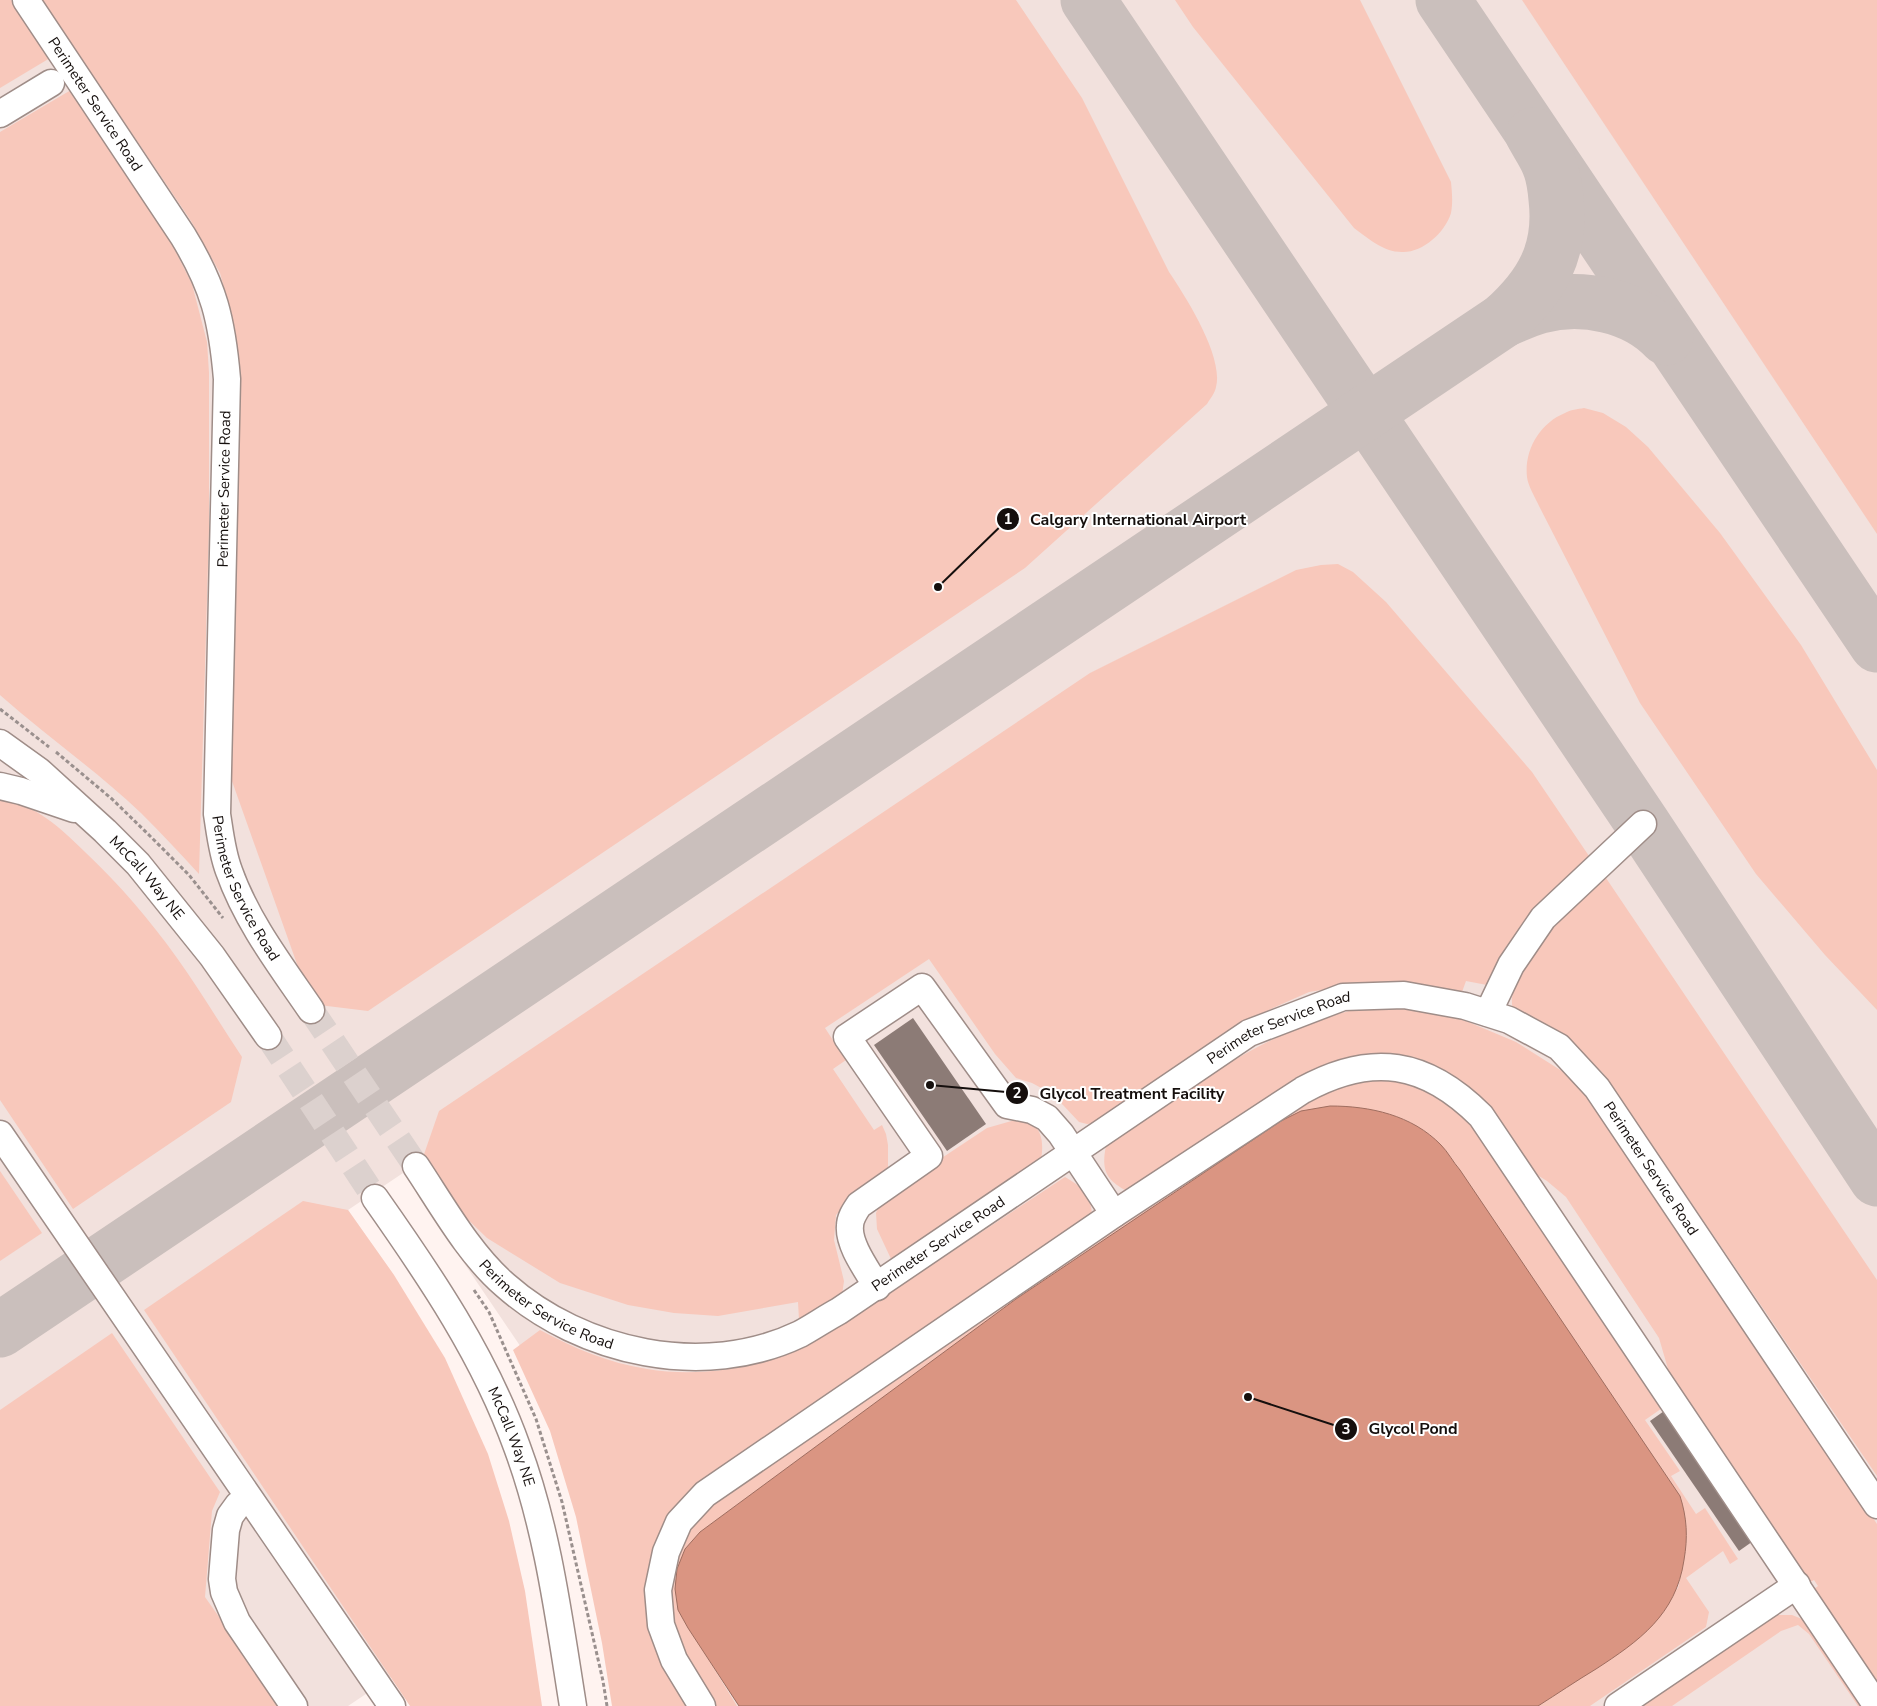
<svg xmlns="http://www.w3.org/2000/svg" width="1877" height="1706" viewBox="0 0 1877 1706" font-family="'Nunito Sans',sans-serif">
<rect width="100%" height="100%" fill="#fff3f0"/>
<!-- built -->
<path fill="#f2e1dd" d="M0 0H1877V1706H685L646 1532 403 1173 348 1210 393 1274 487 1613 348 1706H0Z"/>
<!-- green -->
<g fill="#f8c8bb">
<path d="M0 0H11L50 58 0 88Z"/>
<path d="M42 0H1016L1082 98 1169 272C1186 297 1224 357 1216 387 1215 393 1210 399 1207 404L1025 568 368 1011 319 1005 303 981 227 767 238 383 235 329 220 273 191 221Z"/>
<path d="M1175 0H1360L1451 182C1452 193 1453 202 1451 213 1445 233 1422 253 1402 252 1383 252 1368 238 1354 228L1193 27Z"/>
<path d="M1522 0H1877V534L1565 65Z"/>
<path d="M71 90 167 234 192 284 207 342 209 373V529L199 874C180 853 161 833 141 813 97 771 46 736 0 695V132Z"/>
<path d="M1584 408 1603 413 1626 427 1648 447 1720 533 1801 645 1877 770V1010L1825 955 1756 874 1640 703 1539 506C1535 497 1528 486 1527 477 1524 450 1540 423 1565 413 1570 410 1578 409 1584 408Z"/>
<path d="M1338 564 1353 572 1386 602 1532 772 1589 856 1536 910 1505 948 1487 985 1466 981 1462 992 1363 983 1309 992 1273 1008 1235 1029 1095 1123 1087 1124 1079 1122 1063 1105 1045 1090 1032 1083 1016 1078 995 1054 929 959 825 1028 846 1060 833 1069 874 1130 882 1125 886 1134 888 1145V1168L858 1190 836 1215 834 1240 844 1281 842 1295 799 1320 798 1302 718 1316 674 1313 628 1305 560 1283 487 1238 455 1207 422 1160 439 1111 1090 673 1296 570 1321 565Z"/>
<path d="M0 799C37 805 59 827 85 852 119 884 150 920 177 958 200 990 220 1024 242 1057L231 1102 73 1209 0 1100Z"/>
<path d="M1606 878 1877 1280V1476L1603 1073 1571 1042 1513 1011C1510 995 1513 993 1520 979 1541 933 1570 911 1606 878Z"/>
<path d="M1391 1007 1425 1010 1466 1021 1516 1042 1565 1073 1594 1104 1877 1524V1693L1810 1592 1818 1586 1814 1580 1805 1585 1673 1386 1659 1338 1566 1197 1547 1181 1529 1170 1487 1113 1368 1060 1127 1191C1106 1180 1101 1170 1106 1146 1183 1094 1257 1034 1349 1011 1363 1008 1377 1008 1391 1007Z"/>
<path d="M1372 1073 1416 1079 1475 1122 1668 1404 1645 1420 1680 1471 1671 1476 1696 1514 1705 1508 1738 1559 1730 1564 1723 1551 1686 1578 1709 1612 1706 1627 1590 1706H1533L1678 1588C1686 1554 1691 1531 1680 1496L1461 1172 1441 1145 1426 1132 1404 1119 1281 1121 1016 1299 700 1532 685 1549 678 1610 737 1706H711L684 1665 664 1596 668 1566 698 1512 1282 1111Z"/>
<path d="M1015 1120C1020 1121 1027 1121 1031 1123 1044 1131 1043 1148 1041 1160L892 1261 877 1229 876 1213 883 1197 987 1128Z"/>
<path d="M0 1171 42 1233 0 1261Z"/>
<path d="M1065 1177C1081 1186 1092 1196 1092 1216L712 1480 656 1558 694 1706H612L602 1643 576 1517 550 1431 513 1350 540 1330C573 1348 609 1363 647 1369 708 1379 771 1365 824 1336Z"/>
<path d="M303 1201 348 1210 394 1275 445 1358 488 1454 509 1521 525 1591 542 1706H410L144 1310Z"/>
<path d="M112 1333 220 1492 212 1511 205 1597 282 1706H0V1410Z"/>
<path d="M1775 1615H1792L1807 1621 1869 1706H1858L1809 1634 1798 1625 1781 1631 1672 1706H1636Z"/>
</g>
<!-- water -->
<path fill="#da9582" stroke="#9f6d5f" d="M1330 1106C1370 1106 1412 1115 1441 1145 1448 1152 1453 1162 1460 1170L1680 1496C1687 1518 1688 1537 1684 1560 1676 1615 1639 1641 1596 1669 1576 1681 1557 1694 1538 1706H739L688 1628 678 1610 675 1589 677 1569 685 1549 700 1532 1016 1299 1281 1121 1301 1111Z"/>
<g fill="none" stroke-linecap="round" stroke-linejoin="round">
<!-- taxiway -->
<g stroke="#cabfbc" stroke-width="55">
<path d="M1088 0 1643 824 1877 1179"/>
<path d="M1443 0 1877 645"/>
<path d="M1504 320C1516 315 1528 309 1540 306 1582 295 1635 305 1666 338"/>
<path d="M0 1330 1504 320C1542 286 1562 251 1556 199 1555 187 1553 173 1548 162 1544 153 1538 144 1533 135"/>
</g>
</g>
<!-- building -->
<g fill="#8c7b76">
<path d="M913 1018 986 1124 947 1151 874 1045Z"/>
<path d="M1667 1409 1756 1539 1739 1551 1650 1421Z"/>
</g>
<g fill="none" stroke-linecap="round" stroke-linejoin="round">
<!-- minor-tunnel -->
<g stroke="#dcd1ce" stroke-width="26" stroke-dasharray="26 13" stroke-linecap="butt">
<path d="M311 1010 416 1166"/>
<path d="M268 1036 375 1198"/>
</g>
<defs>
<g id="minor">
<path id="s1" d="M26 0 183 236C214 287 222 320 227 379L217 814C220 833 222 853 229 871 247 922 281 966 311 1010"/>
<path d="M0 114 51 83"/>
<path id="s2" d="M0 743 39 771 105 831 138 864 212 956 268 1036"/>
<path d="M0 786 21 791 74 809"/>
<path d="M1488 1013 1511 965 1543 918 1643 824"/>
<path d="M0 1134 392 1706"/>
<path id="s3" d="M416 1166C442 1205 469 1254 505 1285 582 1353 704 1380 800 1334 813 1327 826 1318 839 1311L1249 1033 1343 997 1404 995 1465 1006 1509 1020 1559 1047 1597 1088 1877 1505"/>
<path id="s4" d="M375 1198C430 1276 485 1357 517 1447 548 1530 559 1619 573 1706"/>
<path d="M877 1287C868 1271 848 1245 850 1226 850 1218 855 1211 859 1205L929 1156 847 1037 922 987 1007 1105 1032 1110 1047 1118 1061 1134 1114 1214"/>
<path d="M248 1497 238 1505 230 1516 226 1530 222 1579 224 1592 237 1622 294 1706"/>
<path d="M702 1706 674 1660 661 1625 658 1590 666 1552 679 1522 705 1494 1114 1214 1303 1090C1372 1052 1426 1061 1481 1116L1877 1706"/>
<path d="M1618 1706 1797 1585"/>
</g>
</defs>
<!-- minor casing -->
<use href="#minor" stroke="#9f8d88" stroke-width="29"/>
<!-- path -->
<g stroke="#9a908e" stroke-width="3" stroke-dasharray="4 2.5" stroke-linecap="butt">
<path d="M0 709 49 747"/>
<path d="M56 752 112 799 150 836 189 875 223 918"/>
<path d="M474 1290 489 1312 536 1419 562 1502 603 1681 607 1706"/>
</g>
<!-- minor -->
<use href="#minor" stroke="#fff" stroke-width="26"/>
</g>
<g text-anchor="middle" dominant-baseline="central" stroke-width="4" stroke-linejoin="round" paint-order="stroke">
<!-- street labels -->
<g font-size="15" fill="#150f0d" stroke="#fff">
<text stroke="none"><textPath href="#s1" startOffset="125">Perimeter Service Road</textPath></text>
<text transform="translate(224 489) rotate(-89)">Perimeter Service Road</text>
<text stroke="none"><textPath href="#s2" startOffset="200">McCall Way NE</textPath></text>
<text stroke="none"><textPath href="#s1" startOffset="950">Perimeter Service Road</textPath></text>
<text stroke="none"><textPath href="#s3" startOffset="1035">Perimeter Service Road</textPath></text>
<text stroke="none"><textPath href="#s3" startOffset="1485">Perimeter Service Road</textPath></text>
<text stroke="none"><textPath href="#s3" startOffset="630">Perimeter Service Road</textPath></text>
<text stroke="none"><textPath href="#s3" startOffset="195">Perimeter Service Road</textPath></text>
<text stroke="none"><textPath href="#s4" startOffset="276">McCall Way NE</textPath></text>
</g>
</g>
<!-- callouts -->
<path fill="none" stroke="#150f0d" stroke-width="2" d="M938 587L1008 519M930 1085L1017 1093M1248 1397L1346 1429"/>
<g fill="#150f0d" stroke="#fff" stroke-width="2">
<circle cx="938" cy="587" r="5"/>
<circle cx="930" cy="1085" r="5"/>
<circle cx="1248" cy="1397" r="5"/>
<circle cx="1008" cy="519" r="12"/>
<circle cx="1017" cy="1093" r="12"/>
<circle cx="1346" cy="1429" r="12"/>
</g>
<g font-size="15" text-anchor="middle" font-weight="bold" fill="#fff">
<text x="1008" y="524">1</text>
<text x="1017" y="1098">2</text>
<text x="1346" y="1434">3</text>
</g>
<g font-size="16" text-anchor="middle" font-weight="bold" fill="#150f0d" stroke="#fff" stroke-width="4" stroke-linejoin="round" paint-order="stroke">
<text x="1138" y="525">Calgary International Airport</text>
<text x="1132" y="1099">Glycol Treatment Facility</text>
<text x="1413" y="1434">Glycol Pond</text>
</g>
</svg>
